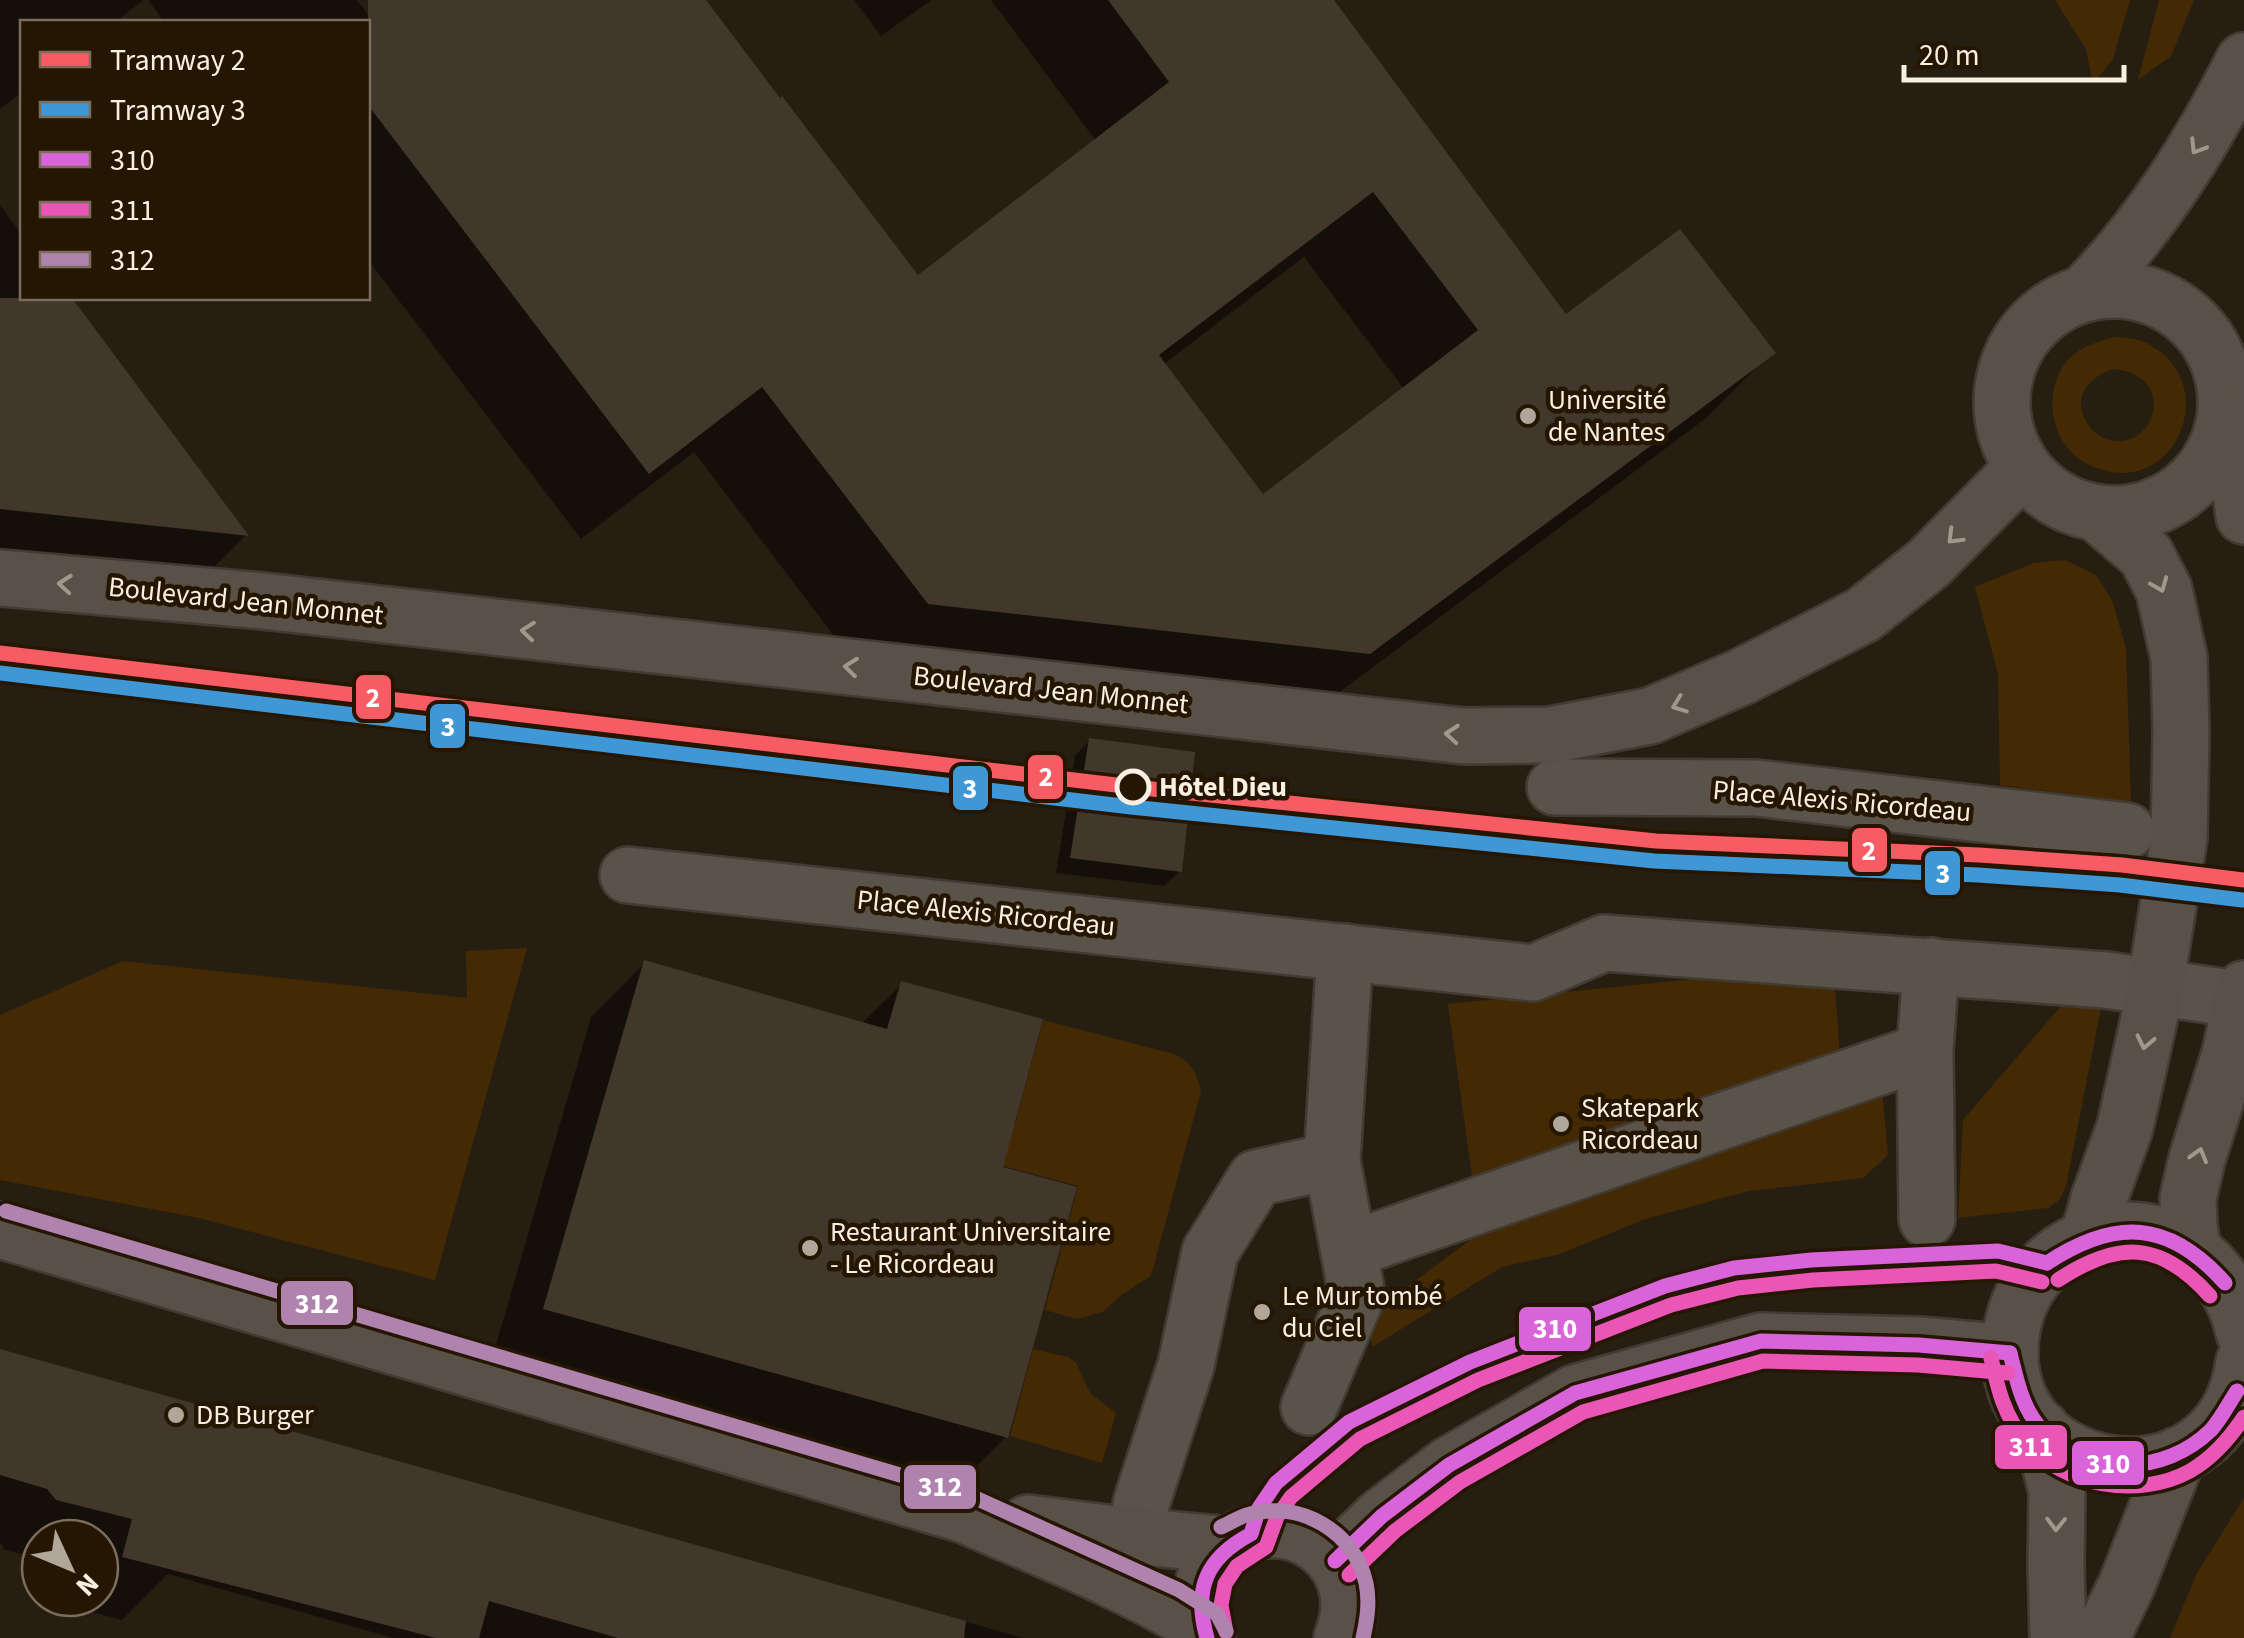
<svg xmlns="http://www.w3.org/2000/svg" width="2244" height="1638" viewBox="0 0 2244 1638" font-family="'Source Sans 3',sans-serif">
<rect width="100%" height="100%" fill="#271e12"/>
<!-- green -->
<g fill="#442a04" fill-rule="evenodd">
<path d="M2055 0H2130L2113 59 2093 84 2086 49Z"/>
<path d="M2159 0H2194L2171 56 2138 80Z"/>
<path d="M2116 337C2126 338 2137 338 2146 343 2219 378 2183 484 2111 472 2093 468 2077 461 2066 446 2048 421 2047 384 2068 360 2081 346 2099 341 2116 337ZM2114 369C2179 376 2155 451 2110 440 2099 437 2091 431 2086 421 2072 395 2090 376 2114 369Z"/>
<path d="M2065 560 2096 575 2112 600 2126 648 2131 802 2000 785 1998 674 1975 587 2034 563Z"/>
<path d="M527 948 435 1280 199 1218 0 1180V1015L123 961 467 998 466 951Z"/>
<path d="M1833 965 1841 1065 1473 1183 1448 1004Z"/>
<path d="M2067 999 2102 1003 2066 1186 2060 1199 2048 1208 1958 1218 1963 1120Z"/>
<path d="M1043 1020 1174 1054C1192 1063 1196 1071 1201 1091L1151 1276 1121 1295 1103 1312 1077 1319 1045 1310 1078 1186 978 1159 988 1119 1015 1125Z"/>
<path d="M1882 1089 1888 1155 1863 1178 1749 1191 1645 1219 1560 1254 1502 1267 1372 1347 1369 1315 1493 1223Z"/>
<path d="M1033 1349 1068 1357 1076 1363 1090 1393 1116 1413 1102 1463 1010 1436Z"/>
<path d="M2244 1498V1638H2170L2197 1573Z"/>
</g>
<!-- shadow -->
<g fill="#0007" fill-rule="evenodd">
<path d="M0 0H144L115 22H22V92L0 109Z"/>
<path d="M148 0H357L399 56 473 0H704L917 278 1096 141 991 0H1331L1566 318 1772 352 1705 419 1301 721 860 670 694 452 581 539 368 260V22H164ZM1304 257 1404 389 1262 498 1164 364Z"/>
<path d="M854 0H932L881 36Z"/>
<path d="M0 205 22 235V298H69L246 535 179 602 0 583Z"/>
<path d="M1090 740 1180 871 1164 886 1056 873 1075 756Z"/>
<path d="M645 963 861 1024 902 984 1000 1169 1006 1437 953 1490 491 1362 591 1017Z"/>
<path d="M0 1351 1023 1638H393L168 1574 122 1620 73 1607 76 1598H100V1538H40V1559L5 1550 0 1543Z"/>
</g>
<!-- building -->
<g fill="#41372a" fill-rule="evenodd">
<path d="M368 0H706L780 98 782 96 918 275 1169 82 1108 0H1334L1566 314 1680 229 1776 353 1370 654 928 604 762 387 649 474 368 105ZM1373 192 1478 330 1263 494 1159 355Z"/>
<path d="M0 298H72L249 536 0 509Z"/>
<path d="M1089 738 1195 752 1182 872 1070 858Z"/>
<path d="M644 960 887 1029 901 981 1043 1019 1003 1167 1077 1187 1008 1438 543 1309Z"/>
<path d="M0 1349 966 1621 964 1638H618L489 1601 479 1638H436L122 1557 132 1519 56 1500 47 1489 0 1475Z"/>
</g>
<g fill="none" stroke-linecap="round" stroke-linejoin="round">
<defs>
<g id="street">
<path d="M1555 787 1756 788 2127 831"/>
<path d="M628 875 1533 973 1604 943 2106 980 2244 1000"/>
<path d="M1927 1219 1925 1051 1931 966"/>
<path d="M1349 1250 1925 1051"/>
<path d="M1309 1407 1357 1295 1332 1161 1345 952"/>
<path d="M1141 1504 1186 1365 1210 1252 1256 1178 1332 1161"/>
</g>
<g id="secondary">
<circle cx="2114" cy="402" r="112"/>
<path d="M2084 294C2151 225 2201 146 2244 61"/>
<path d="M2225 420 2239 479 2244 516"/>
<path d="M0 578 263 601 1464 736 1550 735 1650 716 1741 677 1863 615 1929 563 2023 468"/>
<path d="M0 1230 965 1515C1045 1550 1128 1582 1203 1628"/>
<path d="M2088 1239 2099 1199 2125 1127 2152 1006 2179 838 2181 732 2179 658 2164 590 2146 555 2097 513"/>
<path d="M2193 1251 2189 1226 2188 1198 2197 1159 2230 1054 2244 989"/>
<path d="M2244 1332C2227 1251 2145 1203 2070 1247 2040 1264 2020 1291 2013 1324 1980 1482 2222 1525 2244 1362"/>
<path d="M2041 1428 2057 1491 2056 1565 2058 1638"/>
<path d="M1028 1523 1131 1536 1230 1545"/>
<path d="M1335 1561 1382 1516 1449 1465 1575 1393 1761 1341 1919 1345 2010 1353"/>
<path d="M1207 1638C1197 1613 1197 1587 1213 1564 1264 1488 1378 1550 1342 1638"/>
<path d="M2101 1638 2127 1584 2178 1455"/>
</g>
</defs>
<!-- street casing -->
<use href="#street" stroke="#423b33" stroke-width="60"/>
<!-- secondary casing -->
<use href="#secondary" stroke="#423b33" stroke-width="60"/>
<!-- street -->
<use href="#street" stroke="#5a534a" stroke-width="55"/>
<!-- secondary -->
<use href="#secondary" stroke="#595147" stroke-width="55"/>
<defs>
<g id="bus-1">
<path d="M2047 1263C2116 1218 2169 1220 2225 1283"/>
<path d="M2010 1353C2017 1381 2022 1409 2043 1431 2089 1478 2165 1475 2211 1430 2221 1419 2229 1403 2237 1391"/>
<path d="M1335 1561 1382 1516 1449 1465 1575 1393 1761 1341 1919 1345 2010 1353"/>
<path d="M1207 1638C1193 1589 1206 1558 1251 1534L1259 1508 1276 1483 1349 1422 1470 1362 1665 1286 1734 1268 1811 1260 1998 1251 2047 1263"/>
</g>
<g id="bus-2">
<path d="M2058 1280C2119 1240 2161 1241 2210 1296"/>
<path d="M1991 1358C1998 1389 2004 1416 2026 1442 2064 1487 2139 1499 2190 1471 2213 1458 2230 1438 2244 1417"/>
<path d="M1349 1575 1395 1531 1460 1482 1583 1412 1763 1361 1918 1365 2008 1373"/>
<path d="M1226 1632 1221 1605 1225 1584 1237 1566 1266 1547 1277 1517 1291 1497 1360 1439 1478 1380 1671 1305 1738 1288 1813 1280 1996 1271 2042 1282"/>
</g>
<g id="bus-3">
<path d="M6 1211 971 1496 1179 1590 1217 1614 1226 1631"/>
<path d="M1221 1527C1231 1523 1240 1516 1250 1514 1300 1500 1355 1532 1366 1583 1370 1602 1367 1620 1363 1638"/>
</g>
</defs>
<!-- bus-1 casing -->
<use href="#bus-1" stroke="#251602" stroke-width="22"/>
<!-- bus-2 casing -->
<use href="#bus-2" stroke="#251602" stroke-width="22"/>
<!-- bus-3 casing -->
<use href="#bus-3" stroke="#251602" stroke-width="22"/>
<!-- bus-1 -->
<use href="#bus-1" stroke="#d963d8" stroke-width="15"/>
<!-- bus-2 -->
<use href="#bus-2" stroke="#e956b5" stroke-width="15"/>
<!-- bus-3 -->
<use href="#bus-3" stroke="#af83ae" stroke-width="15"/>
<defs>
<path id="tram-1" d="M0 653 1133 787 1656 841 1979 855 2122 865 2244 880"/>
<path id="tram-2" d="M0 673 1131 807 1654 861 1978 875 2120 885 2242 900"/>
</defs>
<!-- tram-1 casing -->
<use href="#tram-1" stroke="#251602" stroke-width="22"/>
<!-- tram-2 casing -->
<use href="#tram-2" stroke="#251602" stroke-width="22"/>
<!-- tram-1 -->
<use href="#tram-1" stroke="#f75b64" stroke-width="15"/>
<!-- tram-2 -->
<use href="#tram-2" stroke="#4097d6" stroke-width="15"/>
</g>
<!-- one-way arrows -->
<defs><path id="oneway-chevron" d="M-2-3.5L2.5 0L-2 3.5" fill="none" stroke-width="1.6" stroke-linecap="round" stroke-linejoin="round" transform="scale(2.5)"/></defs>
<g stroke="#a1988d">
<use href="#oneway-chevron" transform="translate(2197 147) rotate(122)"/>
<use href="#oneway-chevron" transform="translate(1954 537) rotate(135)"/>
<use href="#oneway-chevron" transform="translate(65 584) rotate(-175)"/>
<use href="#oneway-chevron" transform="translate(2160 585) rotate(68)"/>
<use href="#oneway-chevron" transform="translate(528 631) rotate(-174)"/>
<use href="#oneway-chevron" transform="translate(851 667) rotate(-174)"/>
<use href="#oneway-chevron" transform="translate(1679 705) rotate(159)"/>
<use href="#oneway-chevron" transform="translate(1452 734) rotate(-175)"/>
<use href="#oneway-chevron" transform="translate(2145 1042) rotate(102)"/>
<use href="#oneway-chevron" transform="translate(2199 1155) rotate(-74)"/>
<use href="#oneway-chevron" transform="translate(2056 1524) rotate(91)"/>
</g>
<!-- markers -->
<g fill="#b0a69a" stroke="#251602" stroke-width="4">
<circle cx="1528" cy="416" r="10"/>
<circle cx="1561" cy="1124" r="10"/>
<circle cx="810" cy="1248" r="10"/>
<circle cx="1262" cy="1312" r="10"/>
<circle cx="176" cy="1415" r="10"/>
</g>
<circle fill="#251602" stroke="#faefe3" stroke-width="5" cx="1133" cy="787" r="16"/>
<g text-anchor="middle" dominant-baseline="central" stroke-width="9" stroke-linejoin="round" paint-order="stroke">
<!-- poi labels -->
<g font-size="28" fill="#faefe3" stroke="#251602" text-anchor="start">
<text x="1548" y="400">Université<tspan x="1548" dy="32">de Nantes</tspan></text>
<text x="1581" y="1108">Skatepark<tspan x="1581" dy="32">Ricordeau</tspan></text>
<text x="830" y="1232">Restaurant Universitaire<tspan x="830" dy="32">- Le Ricordeau</tspan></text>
<text x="1282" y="1296">Le Mur tombé<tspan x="1282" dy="32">du Ciel</tspan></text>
<text x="196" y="1415">DB Burger</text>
</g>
<!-- street labels -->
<g font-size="28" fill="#faefe3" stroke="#251602">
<text transform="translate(246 601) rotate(6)">Boulevard Jean Monnet</text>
<text transform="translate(1051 690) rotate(6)">Boulevard Jean Monnet</text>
<text transform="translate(1842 801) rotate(5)">Place Alexis Ricordeau</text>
<text transform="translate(986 913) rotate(6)">Place Alexis Ricordeau</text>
</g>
<!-- stop labels -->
<g font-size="28" font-weight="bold" fill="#faefe3" stroke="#251602" text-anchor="start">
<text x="1159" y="787">Hôtel Dieu</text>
</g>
</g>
<g stroke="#251602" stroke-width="4">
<rect x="354" y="673" width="39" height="48" rx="10" fill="#f75b64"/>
<rect x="428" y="702" width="39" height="48" rx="10" fill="#4097d6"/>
<rect x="1026" y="753" width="39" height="48" rx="10" fill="#f75b64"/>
<rect x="951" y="764" width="39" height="48" rx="10" fill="#4097d6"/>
<rect x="1850" y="826" width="39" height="48" rx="10" fill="#f75b64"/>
<rect x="1923" y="849" width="39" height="48" rx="10" fill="#4097d6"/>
<rect x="279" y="1279" width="76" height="48" rx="10" fill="#af83ae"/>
<rect x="1517" y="1305" width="76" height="48" rx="10" fill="#d963d8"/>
<rect x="1993" y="1423" width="76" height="48" rx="10" fill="#e956b5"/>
<rect x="2070" y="1439" width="76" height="48" rx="10" fill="#d963d8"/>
<rect x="902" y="1463" width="76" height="48" rx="10" fill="#af83ae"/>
</g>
<g font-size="28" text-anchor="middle" font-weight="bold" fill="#fff">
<text x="373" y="707">2</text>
<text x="448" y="736">3</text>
<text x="1046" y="786">2</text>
<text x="970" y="798">3</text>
<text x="1869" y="860">2</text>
<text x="1943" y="883">3</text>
<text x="317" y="1313">312</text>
<text x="1555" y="1338">310</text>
<text x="2031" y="1456">311</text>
<text x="2108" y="1473">310</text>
<text x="940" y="1496">312</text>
</g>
<!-- legend -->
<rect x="20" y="20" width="350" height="280" fill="#251602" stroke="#7a6d5c" stroke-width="2.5"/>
<rect x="40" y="52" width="50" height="15" fill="#f75b64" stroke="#7a6d5c" stroke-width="2.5"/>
<text x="110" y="70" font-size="30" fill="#faefe3">Tramway 2</text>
<rect x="40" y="102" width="50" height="15" fill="#4097d6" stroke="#7a6d5c" stroke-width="2.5"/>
<text x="110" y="120" font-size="30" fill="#faefe3">Tramway 3</text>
<rect x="40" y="152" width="50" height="15" fill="#d963d8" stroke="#7a6d5c" stroke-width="2.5"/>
<text x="110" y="170" font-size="30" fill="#faefe3">310</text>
<rect x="40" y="202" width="50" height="15" fill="#e956b5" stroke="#7a6d5c" stroke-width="2.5"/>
<text x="110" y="220" font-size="30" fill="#faefe3">311</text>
<rect x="40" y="252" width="50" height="15" fill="#af83ae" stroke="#7a6d5c" stroke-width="2.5"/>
<text x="110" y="270" font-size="30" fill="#faefe3">312</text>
<!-- north arrow -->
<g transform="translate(70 1568) rotate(134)"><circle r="48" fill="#251602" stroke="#7a6d5c" stroke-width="2.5"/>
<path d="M0-8L18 38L0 25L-18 38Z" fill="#b0a69a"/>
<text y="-15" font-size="28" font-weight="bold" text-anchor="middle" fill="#faefe3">N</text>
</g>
<!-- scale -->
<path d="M1904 65v15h220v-15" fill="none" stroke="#faefe3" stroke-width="5"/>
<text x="1919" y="65" font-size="30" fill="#faefe3" stroke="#251602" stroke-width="8" paint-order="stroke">20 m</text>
</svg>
